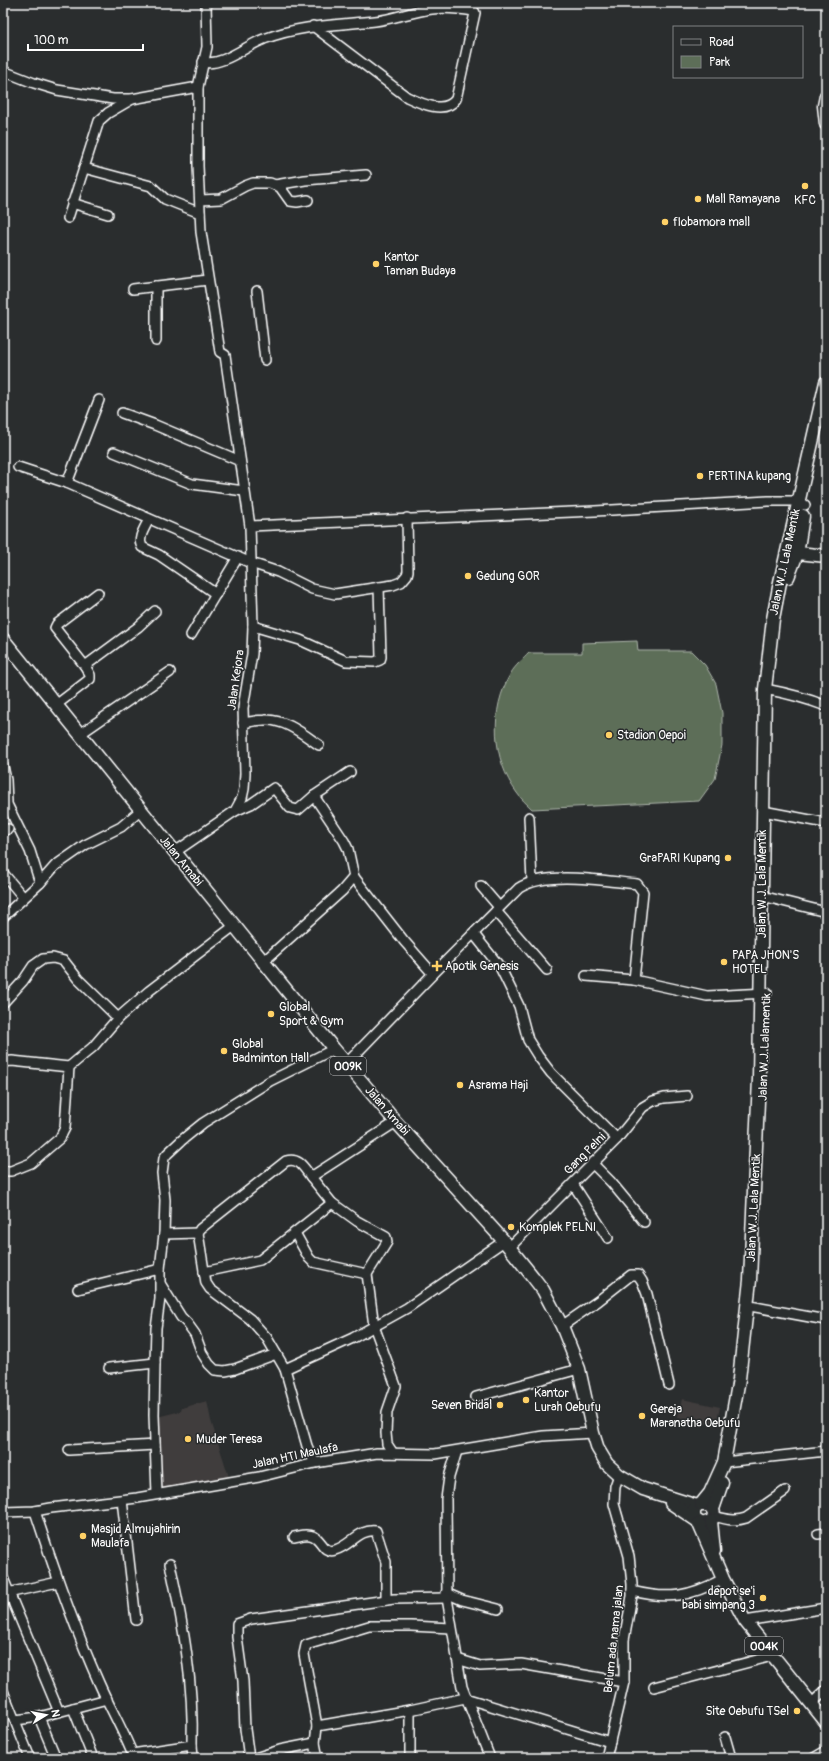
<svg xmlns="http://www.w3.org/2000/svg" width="829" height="1761" viewBox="0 0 829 1761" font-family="Pangolin,sans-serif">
<rect width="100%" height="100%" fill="#2a2d2e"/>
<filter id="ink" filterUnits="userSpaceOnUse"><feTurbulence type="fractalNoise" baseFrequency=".025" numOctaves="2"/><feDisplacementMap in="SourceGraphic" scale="8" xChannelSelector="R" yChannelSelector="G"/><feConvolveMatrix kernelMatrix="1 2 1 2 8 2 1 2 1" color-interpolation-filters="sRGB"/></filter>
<g filter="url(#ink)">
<!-- built -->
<g fill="#403d3d">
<path d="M682 1399 720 1407 716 1426 678 1417Z"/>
<path d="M207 1401 211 1421 230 1480 164 1491 159 1479 157 1417 181 1411 182 1408Z"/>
</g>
<!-- park -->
<path fill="#5d6e58" stroke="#aeb6ac" d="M637 641 638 651H691L705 665 716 684 722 713V745L715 779 699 801 532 809C527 804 521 799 517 793 492 759 489 710 511 673 515 666 523 659 529 653H582V643Z"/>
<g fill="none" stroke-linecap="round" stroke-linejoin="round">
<defs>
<g id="minor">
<path d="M203 62C222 67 247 45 264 39 301 25 337 25 375 21 394 19 413 11 432 9 446 7 461 9 474 11L475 13 456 99C445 115 420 103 407 97L313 26"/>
<path d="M3 71 34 83 57 90 113 99H132L198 87"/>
<path d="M132 99 108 113 99 121 84 168 151 186 165 199 200 213"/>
<path d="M275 185 305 180 366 175"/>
<path d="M200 200 221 199 245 186 253 183H270L280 187 290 201 297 202 308 200"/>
<path d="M72 203 108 214"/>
<path d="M68 218 84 168"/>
<path d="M156 286V341"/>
<path d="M133 289 208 280"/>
<path d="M257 291 265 360"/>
<path d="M122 413 155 425 240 461"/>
<path d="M114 452 192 484 244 491"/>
<path d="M18 467 67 483 251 563 278 572 312 589 335 594 393 585 401 582 407 575 408 571 407 518"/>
<path d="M67 483 99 400"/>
<path d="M149 519C145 528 137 538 142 547L159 555 216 594"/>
<path d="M250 526 595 511 768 501H798L805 505"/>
<path d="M253 626 300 640 346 661 375 662 380 660 381 657 379 587"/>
<path d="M191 635 238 557"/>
<path d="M85 666 55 628 57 624 98 593"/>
<path d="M765 689C786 693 806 698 826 706"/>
<path d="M56 705 90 679V675L85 666 138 627 155 611"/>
<path d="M243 723C250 722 257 720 265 720 285 719 303 734 319 745"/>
<path d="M80 734 170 672"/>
<path d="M3 766 6 780 7 802"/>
<path d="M3 796 30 851 40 883"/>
<path d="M314 796 344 841 348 849 354 877 404 941 433 974 519 888C546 870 605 881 637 884L643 892 634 980"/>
<path d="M235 811 251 804 274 788 290 808 298 810 314 796 350 772"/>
<path d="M763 811 826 823"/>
<path d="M529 817 532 881"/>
<path d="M3 831 8 829"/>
<path d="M175 852 235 811 242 798 244 789 245 773 243 708 252 654 253 626 250 526 225 355 220 352 201 232 198 166V87L207 47 206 3"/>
<path d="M3 873 23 897"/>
<path d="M481 886 499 907"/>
<path d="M762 896 826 912"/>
<path d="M496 911 547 970"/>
<path d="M3 917 40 883 55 866 85 845 121 827 141 810"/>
<path d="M473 933 500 967 519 1006 528 1040 538 1056 551 1073 617 1139"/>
<path d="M262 963 342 891 354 877"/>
<path d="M586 976 634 980 707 996 767 993"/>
<path d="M3 1003 23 981 33 966 43 959 53 958 64 961 78 979 118 1018"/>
<path d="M3 1062 12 1061 69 1067 65 1128 60 1138 31 1163 11 1171H3"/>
<path d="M346 1064 433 974"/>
<path d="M69 1067 93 1047 118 1018 149 991 234 926"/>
<path d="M592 1163 611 1182 644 1222"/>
<path d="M311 1177 332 1203 357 1221 386 1237 387 1242 367 1274 374 1326 396 1386 387 1412 386 1433 387 1444 393 1453"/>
<path d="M573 1184 608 1238"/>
<path d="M295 1233 309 1258 313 1262 367 1274"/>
<path d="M164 1234 198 1233"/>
<path d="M509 1248 617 1139 643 1107 653 1101 664 1098 687 1096"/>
<path d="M204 1272 260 1260 332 1203"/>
<path d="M161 1285 181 1317 187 1323 195 1334 202 1353 209 1364 215 1370 225 1371 235 1369 276 1354"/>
<path d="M78 1289 160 1269"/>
<path d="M750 1306 826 1320"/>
<path d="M562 1326 598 1301 631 1275H638L642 1281 647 1294 669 1385"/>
<path d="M109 1368 155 1363"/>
<path d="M285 1369 353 1338 407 1308 504 1241"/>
<path d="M476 1397 579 1369"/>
<path d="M69 1450 155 1445"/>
<path d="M457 1451 449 1477 446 1499 447 1598 462 1687 490 1758"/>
<path d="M724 1462 826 1451"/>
<path d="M315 1463 307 1446 285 1369 267 1338 250 1319 210 1289 206 1283 198 1233 200 1229 286 1161C299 1157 304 1168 311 1177L396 1122"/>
<path d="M157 1494 154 1415 155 1363 156 1328 160 1299V1269L164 1234 165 1200 162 1173 164 1158 167 1154 182 1140 203 1123 270 1081 334 1049"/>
<path d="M122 1500 136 1620"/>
<path d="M35 1511C54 1570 74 1627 99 1683 110 1708 124 1732 134 1758"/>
<path d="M3 1512 35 1511 51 1508 137 1498 259 1477 315 1463 377 1453 435 1454 543 1436 593 1433"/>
<path d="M714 1516C725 1519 734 1522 746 1518L785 1491"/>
<path d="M818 1534 826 1533"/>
<path d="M294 1537C300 1536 307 1533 313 1536 322 1539 323 1554 335 1550 350 1546 360 1528 376 1531L386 1562V1600"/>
<path d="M3 1578 59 1712"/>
<path d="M632 1591C669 1600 689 1597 723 1579"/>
<path d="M446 1593 462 1600 498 1609"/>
<path d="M3 1594 58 1582"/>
<path d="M745 1621 826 1608"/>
<path d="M457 1659 480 1666 521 1664 624 1682"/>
<path d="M654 1687 772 1656"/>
<path d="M3 1691 30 1758"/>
<path d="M811 1704 826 1690"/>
<path d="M73 1708 93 1758"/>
<path d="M410 1710V1758"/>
<path d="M39 1717 56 1758"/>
<path d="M15 1720 39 1717 107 1699"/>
<path d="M317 1726 304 1654 306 1645 369 1626H411L451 1628"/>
<path d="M725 1737 731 1758"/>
<path d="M192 1745 193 1758"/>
<path d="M132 1754 192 1745C194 1684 183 1623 170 1564"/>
<path d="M249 1758 245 1729 243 1681 237 1637V1624L251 1619 394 1599 447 1598"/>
<path d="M255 1758 280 1750 315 1743"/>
<path d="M318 1758 315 1743 317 1726 410 1710 465 1698 610 1742"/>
<path d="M606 1758 624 1682V1640L632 1596V1584L629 1556 614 1504 615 1486 619 1475"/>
<path d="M814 1758 826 1751"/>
</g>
<g id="major">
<path d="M826 96 824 106 826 124"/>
<path d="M789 552 826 556"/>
<path d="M788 577 797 554 803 516"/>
<path d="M3 639 334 1049 396 1122 504 1241 533 1277 543 1290 562 1326 579 1369 593 1433 598 1449 607 1464 619 1475 643 1489 697 1506"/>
<path d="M671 1503 702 1524 711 1521C716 1515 714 1509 708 1505H699L694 1510V1518"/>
<path d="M701 1504 710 1493 724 1462 739 1379 750 1280 759 1079 765 689 773 619 780 582 826 382"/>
<path d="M713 1509 722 1483"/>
<path d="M711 1521 714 1551"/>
<path d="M699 1524 723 1579 745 1621 826 1722"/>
</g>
</defs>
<!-- minor casing -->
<use href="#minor" stroke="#fff" stroke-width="12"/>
<!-- major casing -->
<use href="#major" stroke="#fff" stroke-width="15"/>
<!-- minor -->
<use href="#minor" stroke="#2a2d2e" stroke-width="9"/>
<!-- major -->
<use href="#major" stroke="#2a2d2e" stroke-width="12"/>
</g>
</g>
<!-- markers -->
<g fill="#ffd166" stroke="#2a2d2e" stroke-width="1.5">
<circle cx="805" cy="186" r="4"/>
<circle cx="698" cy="199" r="4"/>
<circle cx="665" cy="222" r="4"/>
<circle cx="376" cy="264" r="4"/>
<circle cx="700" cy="476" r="4"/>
<circle cx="468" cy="576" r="4"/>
<circle cx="609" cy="735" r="4"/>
<circle cx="728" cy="858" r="4"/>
<circle cx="724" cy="962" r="4"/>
<path d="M435 960h4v4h4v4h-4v4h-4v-4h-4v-4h4z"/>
<circle cx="271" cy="1014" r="4"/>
<circle cx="224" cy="1051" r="4"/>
<circle cx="460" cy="1085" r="4"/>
<circle cx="511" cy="1227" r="4"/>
<circle cx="526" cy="1400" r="4"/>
<circle cx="500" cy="1405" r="4"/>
<circle cx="642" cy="1416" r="4"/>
<circle cx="188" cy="1439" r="4"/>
<circle cx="83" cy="1536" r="4"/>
<circle cx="763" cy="1598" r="4"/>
<circle cx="797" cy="1711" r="4"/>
</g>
<g text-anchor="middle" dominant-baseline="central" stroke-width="3" stroke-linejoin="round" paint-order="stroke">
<!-- shield labels -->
<g fill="#2a2d2e" stroke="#bfc0c0" stroke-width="1">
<rect x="330" y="1057" width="36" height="18" rx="3"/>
<rect x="745" y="1637" width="38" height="18" rx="3"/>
</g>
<g font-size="11" font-weight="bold" fill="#fff">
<text x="348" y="1066">009K</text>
<text x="764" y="1646">004K</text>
</g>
<!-- poi labels -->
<g font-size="12" fill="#fff" stroke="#2a2d2e" text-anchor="start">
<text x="706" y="199">Mall Ramayana</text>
<text x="805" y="200" text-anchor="middle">KFC</text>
<text x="673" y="222">flobamora mall</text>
<text x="384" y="257">Kantor<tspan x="384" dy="14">Taman Budaya</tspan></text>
<text x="708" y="476">PERTINA kupang</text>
<text x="476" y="576">Gedung GOR</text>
<text x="617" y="735">Stadion Oepoi</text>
<text x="720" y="858" text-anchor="end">GraPARI Kupang</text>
<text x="732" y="955">PAPA JHON'S<tspan x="732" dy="14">HOTEL</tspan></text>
<text x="445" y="966">Apotik Genesis</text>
<text x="279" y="1007">Global<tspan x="279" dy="14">Sport &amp; Gym</tspan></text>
<text x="232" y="1044">Global<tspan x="232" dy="14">Badminton Hall</tspan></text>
<text x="468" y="1085">Asrama Haji</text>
<text x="519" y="1227">Komplek PELNI</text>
<text x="534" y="1393">Kantor<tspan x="534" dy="14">Lurah Oebufu</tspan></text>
<text x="492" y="1405" text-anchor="end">Seven Bridal</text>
<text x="650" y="1409">Gereja<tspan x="650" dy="14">Maranatha Oebufu</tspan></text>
<text x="196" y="1439">Muder Teresa</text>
<text x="91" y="1529">Masjid Almujahirin<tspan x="91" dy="14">Maulafa</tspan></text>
<text x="755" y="1591" text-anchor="end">depot se'i<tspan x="755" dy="14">babi simpang 3</tspan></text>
<text x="789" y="1711" text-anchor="end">Site Oebufu TSel</text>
</g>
<!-- street labels -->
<g font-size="12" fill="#fff" stroke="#2a2d2e">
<text transform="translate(785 562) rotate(-78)">Jalan W.J. Lala Mentik</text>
<text transform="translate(236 680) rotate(-82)">Jalan Kejora</text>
<text transform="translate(181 861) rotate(51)">Jalan Amabi</text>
<text transform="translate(762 884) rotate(-90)">Jalan W.J. Lala Mentik</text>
<text transform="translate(765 1047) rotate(-88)">Jalan W.J. Lalamentik</text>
<text transform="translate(387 1111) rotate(49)">Jalan Amabi</text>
<text transform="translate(585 1154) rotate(-45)">Gang Pelni</text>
<text transform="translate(754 1208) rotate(-87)">Jalan W.J. Lala Mentik</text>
<text transform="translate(295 1456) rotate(-12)">Jalan HTI Maulafa</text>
<text transform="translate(614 1639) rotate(-84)">Belum ada nama jalan</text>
</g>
</g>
<!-- margin -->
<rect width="829" height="1761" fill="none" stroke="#2a2d2e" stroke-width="16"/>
<rect x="8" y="8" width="813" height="1745" fill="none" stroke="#fff" stroke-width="1.5" filter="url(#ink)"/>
<!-- legend -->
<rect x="673" y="26" width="130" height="52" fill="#2a2d2e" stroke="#7f8182"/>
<rect x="681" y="39" width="20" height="6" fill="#2a2d2e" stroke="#7f8182"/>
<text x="709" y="46" font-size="12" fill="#ffffff">Road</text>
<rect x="681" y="56" width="20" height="12" fill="#5d6e58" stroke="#7f8182"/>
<text x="709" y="66" font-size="12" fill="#ffffff">Park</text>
<!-- north arrow -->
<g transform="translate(46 1715) rotate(80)" stroke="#2a2d2e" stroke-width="3" paint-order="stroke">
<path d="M0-3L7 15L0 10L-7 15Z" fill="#ffffff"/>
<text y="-6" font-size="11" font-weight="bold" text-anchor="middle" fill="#ffffff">N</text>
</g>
<!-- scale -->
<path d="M28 44v6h115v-6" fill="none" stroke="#ffffff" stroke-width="2"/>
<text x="34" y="44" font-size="12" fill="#ffffff" stroke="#2a2d2e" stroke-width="3" paint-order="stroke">100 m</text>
</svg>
